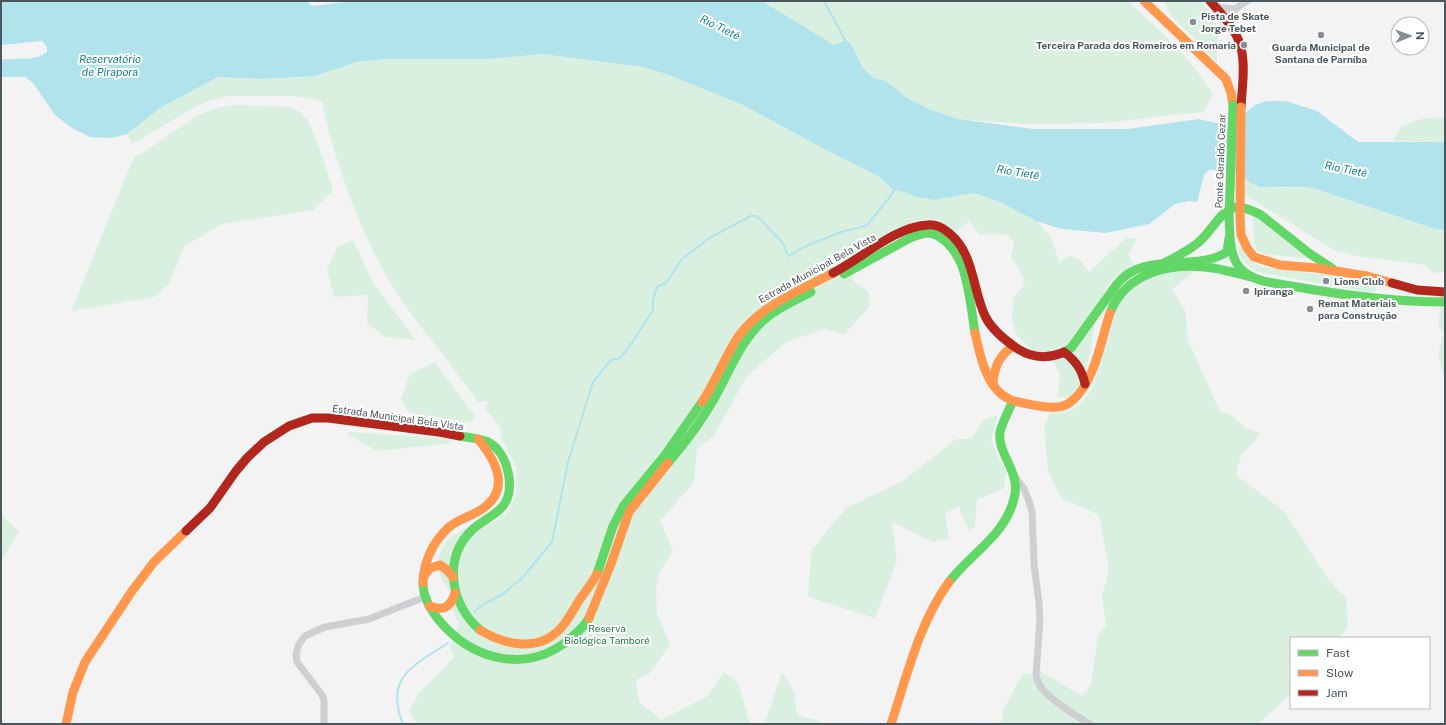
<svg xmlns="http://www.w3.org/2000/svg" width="1446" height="725" viewBox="0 0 1446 725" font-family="'Public Sans',sans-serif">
<rect width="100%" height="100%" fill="#f3f3f3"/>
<!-- green -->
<g fill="#d9f0e1">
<path d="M762 1H1128C1160 31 1190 56 1213 94L1204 112 1161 116 1105 123 1023 124 958 119 929 109 907 98 886 81 874 78 863 68 851 44 846 40 834 46Z"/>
<path d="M1165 1H1200C1222 21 1218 35 1217 63 1210 55 1203 47 1196 40 1185 28 1168 18 1165 1Z"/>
<path d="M542 54 643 67 669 75 743 105 826 150 878 176 894 190 904 192 916 197 934 200 974 193 1000 202 1036 221 1052 238 1059 263 1068 256 1078 258 1089 272 1126 238 1137 239 1128 255 1135 266C1126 270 1116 275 1110 283 1086 315 1099 376 1067 398L1057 396 1060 375 1050 355 1037 354 1017 336 1012 321 1013 298 1025 284 1018 267 1011 258 1014 242 1008 235 979 234 969 221 955 233C942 218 935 217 916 221L836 259 855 282 869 292 870 306 844 335 825 329 786 342 747 376 714 436 697 449 694 482 660 521 673 550 659 574 656 589 657 613 670 645 649 674 636 680 639 702 661 720 706 697 724 672 738 683 750 724H417L409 711 419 693 454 657 449 647 457 630 458 622 449 605 451 594 440 576 438 558 446 541 463 529 493 522 508 512 517 492 516 467 501 438 500 427 486 410 488 401 478 402C461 380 445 358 428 336 415 319 402 302 391 284 360 233 334 160 322 102L308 98 294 96H228L208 101 195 107 132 144 127 134 160 108 218 77 264 79 315 76 357 62 386 59H489Z"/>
<path d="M231 105 290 107C297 110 303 114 307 120 318 137 326 170 333 190L313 210 222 224 185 246 169 283 154 297 71 311 134 157 142 153 197 116 213 109Z"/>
<path d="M1445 117V142L1393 141 1401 126 1421 119Z"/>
<path d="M1235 171 1251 183 1276 188 1304 187 1316 189 1435 229 1445 230V272L1433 273 1426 265 1357 256 1334 250 1227 184Z"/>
<path d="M1252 214 1312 259 1265 254 1257 251 1255 245Z"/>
<path d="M353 240 375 286 416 340 385 337 367 323 368 295 334 297 327 270 337 247Z"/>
<path d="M1243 247 1253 262 1262 267 1327 275 1372 283 1376 285 1377 289 1374 292H1366L1258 272C1247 266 1241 261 1237 248Z"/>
<path d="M1189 268 1192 274 1172 289 1185 310 1188 340 1220 412 1230 414 1246 428 1261 433 1241 456 1236 475 1284 511 1329 580 1346 598 1348 627 1339 638H1291V694L1258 724H1000L1004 709 1022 675 1040 671 1082 696 1091 684 1098 635 1106 625 1102 596 1109 569 1099 515 1061 498 1048 470 1044 427 1050 412 1060 413 1071 410 1079 405 1091 391 1097 375 1108 314 1126 282Z"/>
<path d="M1441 306H1445V380L1438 356 1443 333 1438 325Z"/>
<path d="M435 362 476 417 471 422 410 413 401 399 410 374Z"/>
<path d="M998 415 991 441 1006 472 1004 488 977 500 975 526 969 532 959 507 945 513 949 539 933 542 892 522 897 561 875 618 808 597 811 551 846 508 904 480 956 439H971L983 420Z"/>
<path d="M350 432 447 439 453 443 377 451 347 434Z"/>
<path d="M3 516 19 532 1 561V517Z"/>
<path d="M782 672 794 691 797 715 818 721 823 724H763L765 723Z"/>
</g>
<!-- water -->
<path fill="#b0e3ec" d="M1 1H306L312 6 354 1H762L834 45 846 40 851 44 863 68 874 78 886 81 907 98 929 109 958 119 1033 129H1128L1199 119 1215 123 1238 122 1243 115 1255 105 1267 101H1285L1317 111 1358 142H1445V230L1435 229 1316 189 1304 187H1260L1251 183 1235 171 1209 170 1204 175 1197 202 1189 201 1175 204 1149 224 1106 233 1062 229 1036 221 1000 202 974 193 934 200 916 197 904 192 894 190 878 176 826 150 743 105 669 75 643 67 542 54 489 59H386L357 62 315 76 264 79 218 77 160 108 127 134 111 138 90 137 72 128 55 115 33 83 25 77H1V60C16 57 35 62 47 52V47L42 41 1 45Z"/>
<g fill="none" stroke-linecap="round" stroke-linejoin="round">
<!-- stream -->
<g stroke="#b0e3ec" stroke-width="2">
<path d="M824 1 846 42"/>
<path d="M474 612 484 604 503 594 523 577 552 542 568 462 593 382 611 360 620 358 630 346 653 310V299L657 287 666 283 682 259 711 237 751 216H757L783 243 788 256 806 246 844 231 866 226 891 196 895 188"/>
<path d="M403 724C384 677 413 666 448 643"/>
</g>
<!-- street -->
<g stroke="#cdcfd1" stroke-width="7">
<path d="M1215 7 1235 9"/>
<path d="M1230 24 1229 20C1231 11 1239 6 1247 1"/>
<path d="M1015 476 1024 489 1029 501 1032 512 1034 564 1039 603 1040 620 1036 675C1037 680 1039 685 1043 690 1052 700 1077 717 1090 724"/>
<path d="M324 724V700L322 695 297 662 296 654 299 644 305 636 325 627 369 619 425 597"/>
</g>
<!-- fast -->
<g stroke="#63d668" stroke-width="9">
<path d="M1229 218C1230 235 1229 258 1242 270 1254 282 1275 283 1291 286 1342 295 1393 302 1445 302"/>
<path d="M1164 263C1177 256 1191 250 1201 240 1223 218 1225 195 1261 215L1309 253 1333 269"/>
<path d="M844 274 910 238C916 236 922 233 928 233 944 234 957 253 962 266 969 285 972 313 975 333"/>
<path d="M1110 313C1126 271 1173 262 1213 268 1226 270 1239 274 1252 277"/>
<path d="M1062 353 1071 348 1117 284C1144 250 1194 273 1227 252L1229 238"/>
<path d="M460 436C469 438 482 438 490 443 508 454 516 489 503 506 495 516 481 521 472 530 442 559 451 605 480 630"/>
<path d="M668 463C685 443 701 422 714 399 730 371 741 339 766 318 779 307 796 300 811 292"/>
<path d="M597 574 613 526 624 505 665 455 702 402"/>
<path d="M949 582C971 553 1008 534 1015 494 1019 470 997 453 1000 432 1002 423 1009 410 1013 401"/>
<path d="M423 583C423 600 433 614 444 626 477 661 526 672 566 642 575 634 583 629 589 618"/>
</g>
<!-- slow -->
<g stroke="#ff974d" stroke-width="9">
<path d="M1144 1 1226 79 1231 93 1233 105"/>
<path d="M1240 216 1241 235 1247 248 1254 257 1280 265 1316 268 1367 276 1392 283"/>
<path d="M975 333C980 355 986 388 1009 399 1018 403 1029 404 1039 406 1051 408 1064 409 1073 400 1095 381 1101 340 1110 313"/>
<path d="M993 384C994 367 999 356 1013 346"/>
<path d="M702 402C716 381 724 358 738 337 761 305 799 291 833 273"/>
<path d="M424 576 430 568 440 565 447 570 453 577"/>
<path d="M423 583C423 563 433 542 447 529 456 520 469 517 479 511 512 491 497 462 478 439"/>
<path d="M429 606C444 611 450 608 455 593"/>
<path d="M589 618 611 564 629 512 668 463"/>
<path d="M480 630C503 644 535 652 557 632 567 623 573 610 580 599 586 591 592 583 597 574"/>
<path d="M66 724 73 692 85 662 132 591 154 562 186 531"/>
<path d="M891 724C907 676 919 623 949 582"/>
</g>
<!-- jam -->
<g stroke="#b3261e" stroke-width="9">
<path d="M1210 1C1220 12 1232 25 1238 39 1247 59 1242 86 1241 107"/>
<path d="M833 273C862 258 895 227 927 225 936 224 942 227 949 233 975 254 972 290 986 318 993 331 1006 341 1018 349 1032 358 1046 359 1062 353"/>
<path d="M1392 283 1417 290 1445 292"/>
<path d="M1064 352C1076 361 1082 370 1085 384"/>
<path d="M186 531 210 508 236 471 247 458 264 442 289 426 312 418H328L439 432 460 436"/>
</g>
<!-- fast-bridge -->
<path stroke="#63d668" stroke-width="9" d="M1229 218 1233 105"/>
<!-- slow-bridge -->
<path stroke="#ff974d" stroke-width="9" d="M1240 216 1241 107"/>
</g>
<!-- markers -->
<g fill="#868d93" stroke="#fff" stroke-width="1.5">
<circle cx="1193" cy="22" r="4"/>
<circle cx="1321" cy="35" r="4"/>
<circle cx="1244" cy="45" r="4"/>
<circle cx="1326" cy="281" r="4"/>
<circle cx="1246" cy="291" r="4"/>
<circle cx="1310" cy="309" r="4"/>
</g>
<g text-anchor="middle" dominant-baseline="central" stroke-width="4" stroke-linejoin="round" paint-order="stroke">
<!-- poi labels -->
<g font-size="10" font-weight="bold" fill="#4b565f" stroke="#fff" text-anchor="start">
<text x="1201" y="16">Pista de Skate<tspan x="1201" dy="12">Jorge Tebet</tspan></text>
<text x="1236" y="45" text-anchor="end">Terceira Parada dos Romeiros em Romaria</text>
<text x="1321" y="47" text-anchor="middle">Guarda Municipal de<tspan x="1321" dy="12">Santana de Parníba</tspan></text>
<text x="1334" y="281">Lions Club</text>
<text x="1254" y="291">Ipiranga</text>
<text x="1318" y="303">Remat Materiais<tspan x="1318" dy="12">para Construção</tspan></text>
</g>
<!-- street labels -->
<g font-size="10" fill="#4b565f" stroke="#fff">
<text transform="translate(1220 161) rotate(-88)">Ponte Geraldo Cezar</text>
<text transform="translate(817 268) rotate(-29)">Estrada Municipal Bela Vista</text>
<text transform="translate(398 417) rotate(8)">Estrada Municipal Bela Vista</text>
</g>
<!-- park labels -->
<g font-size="10" fill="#1d7f48" stroke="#fff">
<text x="607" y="628">Reserva<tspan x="607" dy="12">Biológica Tamboré</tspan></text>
</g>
<!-- water labels -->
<g font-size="11" font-style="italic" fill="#147f92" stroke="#fff">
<text transform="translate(720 27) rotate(26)">Rio Tietê</text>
<text x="110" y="59">Reservatório<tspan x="110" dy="13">de Pirapora</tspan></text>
<text transform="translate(1346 169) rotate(11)">Rio Tietê</text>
<text transform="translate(1018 172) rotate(9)">Rio Tietê</text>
</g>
</g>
<!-- border -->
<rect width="1446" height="725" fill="none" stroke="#4b565f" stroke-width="4"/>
<!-- legend -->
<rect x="1290" y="637" width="140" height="72" fill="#ffffff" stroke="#b7bbbf"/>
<rect x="1298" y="650" width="20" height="6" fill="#63d668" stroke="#b7bbbf"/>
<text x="1326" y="657" font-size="12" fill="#4b565f">Fast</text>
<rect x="1298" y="670" width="20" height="6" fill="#ff974d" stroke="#b7bbbf"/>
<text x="1326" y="677" font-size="12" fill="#4b565f">Slow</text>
<rect x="1298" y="690" width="20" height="6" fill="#b3261e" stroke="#b7bbbf"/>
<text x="1326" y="697" font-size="12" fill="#4b565f">Jam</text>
<!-- north arrow -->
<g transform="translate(1410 36) rotate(89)"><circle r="19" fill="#ffffff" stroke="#b7bbbf"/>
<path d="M0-3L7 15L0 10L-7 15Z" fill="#868d93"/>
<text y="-6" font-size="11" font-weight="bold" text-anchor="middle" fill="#4b565f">N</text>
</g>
</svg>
